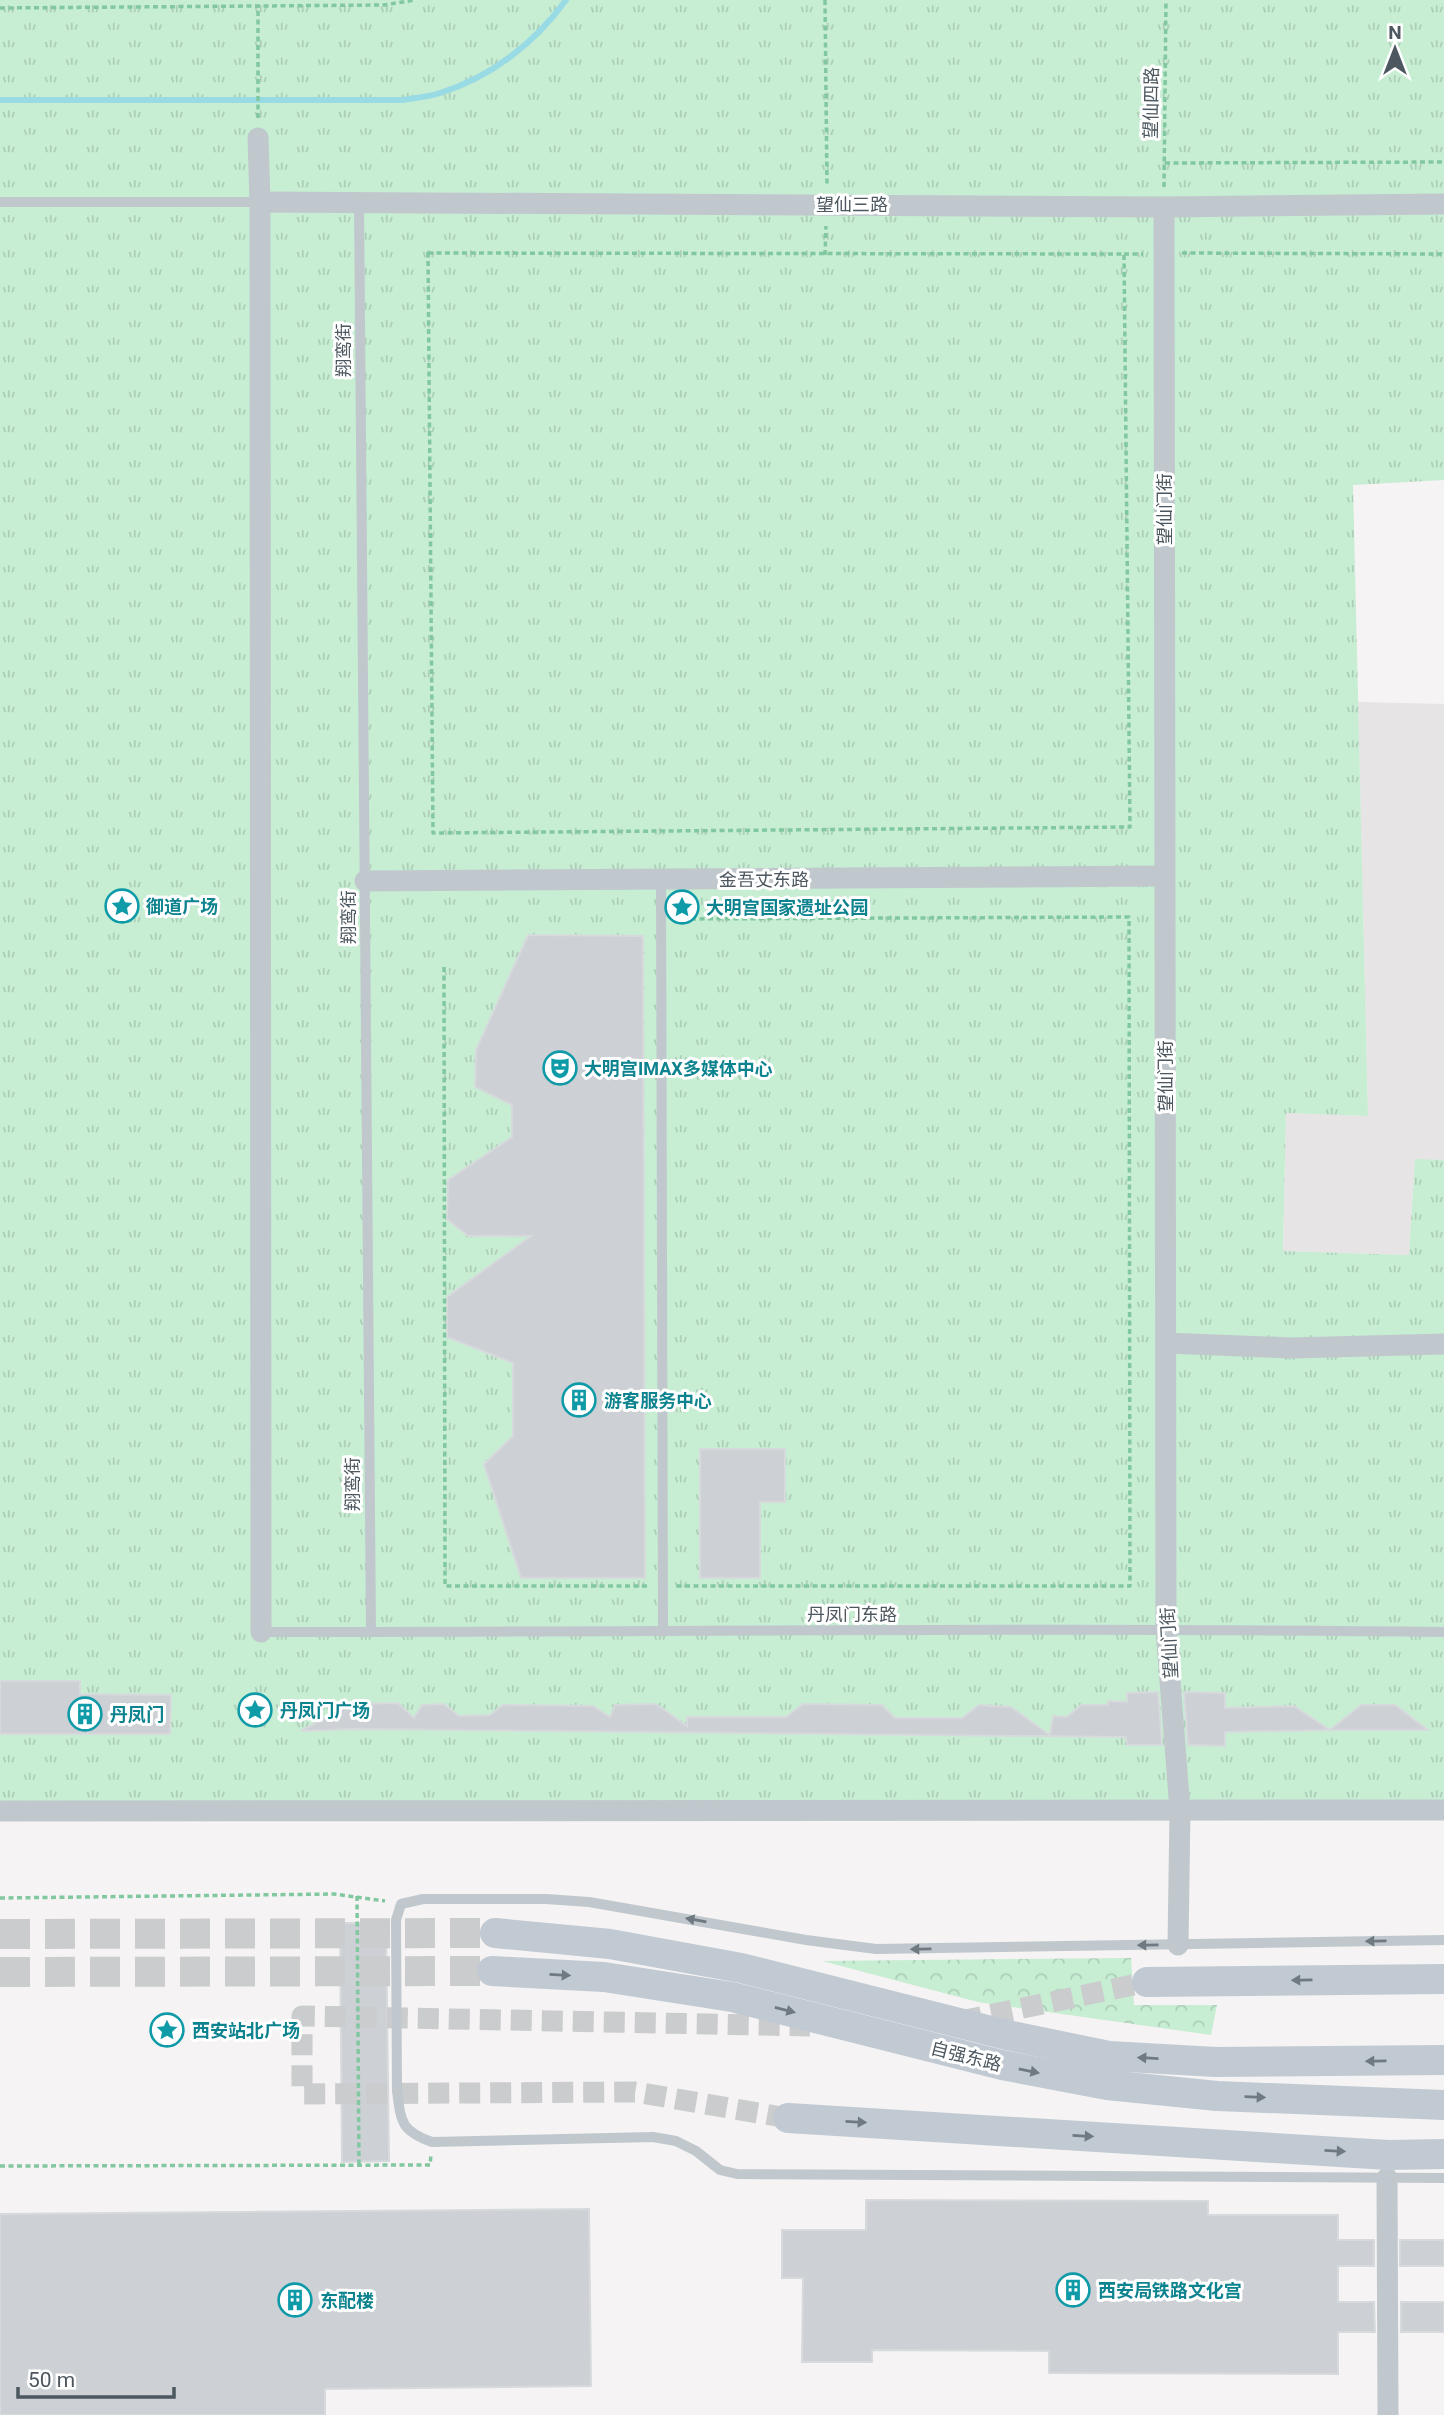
<svg xmlns="http://www.w3.org/2000/svg" width="1444" height="2415" viewBox="0 0 1444 2415" font-family="Roboto,'Noto Sans SC',sans-serif">
<defs>
<pattern id="forest-crowns" width="20" height="18" patternUnits="userSpaceOnUse" patternTransform="scale(1.75)"><rect width="20" height="18" fill="#c7edd3"/><path d="M2 6a3 3 0 1 1 6 0M12 15a3 3 0 1 1 6 0" fill="none" stroke="#adcdb8"/></pattern>
<pattern id="park-tufts" width="24" height="20" patternUnits="userSpaceOnUse" patternTransform="scale(1.75)"><rect width="24" height="20" fill="#c7edd3"/><path d="M3 7l-1-3M5 7V3M7 7l1-3M15 17l-1-3M17 17v-4M19 17l1-3" fill="none" stroke="#adcdb8"/></pattern>
</defs>
<rect width="100%" height="100%" fill="#f5f3f3"/>
<!-- education -->
<path fill="#e6e4e4" d="M1358 702 1444 704V1160H1415L1409 1255 1283 1251 1286 1113 1368 1116Z"/>
<!-- forest -->
<path fill="url(#forest-crowns)" d="M1131 1958 1134 2005H1217L1211 2035 978 2002 822 1961Z"/>
<!-- park -->
<path fill="url(#park-tufts)" d="M0 0H1444V480L1353 485 1368 1116 1286 1113 1283 1251 1409 1255 1415 1159 1444 1160V1819L0 1817Z"/>
<g fill="none" stroke-linecap="round" stroke-linejoin="round">
<!-- stream -->
<path stroke="#98dbe5" stroke-width="6" d="M0 100H402C414 98 428 97 440 93 491 77 535 43 566 0"/>
</g>
<!-- building -->
<g fill="#cdd0d4" stroke="#d7dadd" stroke-width="2">
<path d="M528 935 643 936 645 1578H521L484 1464 513 1436V1363L447 1337V1297L531 1236H468L447 1219 448 1180 512 1137V1105L475 1087 476 1050Z"/>
<path d="M700 1449H785V1502H760V1578H700Z"/>
<path d="M0 1681H80V1694L171 1695 170 1734H0Z"/>
<path d="M1158 1692 1162 1745H1127L1126 1737 354 1729 301 1731 350 1704 398 1703 414 1718 422 1705 444 1704 459 1716 490 1715 503 1705 593 1706 610 1717 615 1705 656 1704 687 1726V1717H786L803 1704 882 1705 895 1718H962L979 1705 1011 1707 1050 1735 1053 1716 1067 1717 1081 1705H1108V1701L1127 1702V1693Z"/>
<path d="M1184 1692 1225 1693V1708L1294 1706 1330 1730 1225 1732V1746L1188 1745Z"/>
<path d="M1361 1705H1395L1428 1730H1330Z"/>
<path d="M340 1923H386L389 2161 342 2162Z"/>
<path d="M866 2200 1208 2201V2215H1338V2240H1374V2266H1338V2302H1374L1375 2332H1338V2374L1049 2373V2351L872 2350V2362H802L803 2278H782V2230H866Z"/>
<path d="M589 2209 591 2386 325 2389V2415H0V2214Z"/>
<rect x="1400" y="2240" width="44" height="26"/>
<rect x="1401" y="2302" width="43" height="30"/>
</g>
<g fill="none" stroke-linecap="round" stroke-linejoin="round">
<!-- street-tunnel -->
<g stroke="#cbccce" stroke-width="21" stroke-dasharray="21 10" stroke-linecap="butt">
<path d="M961 2021 1147 1982"/>
<path d="M788 2118 635 2092 302 2094V2016L810 2026"/>
</g>
<!-- secondary-tunnel -->
<g stroke="#cbccce" stroke-width="30" stroke-dasharray="30 15" stroke-linecap="butt">
<path d="M0 1934 495 1933"/>
<path d="M0 1972 492 1971"/>
</g>
<!-- path -->
<g stroke="#81c8a0" stroke-width="3.5" stroke-dasharray="5 3.5" stroke-linecap="butt">
<path d="M825 0 827 187"/>
<path d="M0 8 384 5 415 0"/>
<path d="M258 118V7"/>
<path d="M1165 163 1444 162"/>
<path d="M1164 187 1166 0"/>
<path d="M428 253 1124 254 1130 827 433 833Z"/>
<path d="M1182 253 1444 254"/>
<path d="M1124 254H1143"/>
<path d="M825 255 826 226"/>
<path d="M674 919 1129 917 1130 1586H676"/>
<path d="M444 967 445 1586H647"/>
<path d="M357 1896 359 2165"/>
<path d="M0 1898 334 1894 385 1901"/>
<path d="M0 2166 430 2165 431 2155"/>
</g>
<!-- lane -->
<g stroke="#c0c8cd" stroke-width="10">
<path d="M0 202H260"/>
<path d="M359 202 371 1632"/>
<path d="M661 879 663 1632"/>
<path d="M261 1632C655 1632 1050 1627 1444 1632"/>
<path d="M1444 1940 876 1949 806 1940 589 1902 546 1899H423L401 1904 396 1920 397 2091C401 2122 401 2131 432 2142L653 2137 676 2141 696 2151 720 2170 737 2174 1444 2178"/>
</g>
<!-- street -->
<g stroke="#c0c8cd" stroke-width="21">
<path d="M258 138 260 202 261 1632"/>
<path d="M260 202 1164 207 1444 204"/>
<path d="M1164 207 1166 1629 1180 1810 1178 1945"/>
<path d="M365 881 1164 876"/>
<path d="M1166 1343 1292 1348 1444 1344"/>
<path d="M0 1811 1444 1810"/>
<path d="M1387 2178 1388 2415"/>
</g>
<!-- secondary -->
<g stroke="#c1cad2" stroke-width="30">
<path d="M495 1933 610 1944 741 1968 1007 2035 1109 2056 1216 2062 1444 2060"/>
<path d="M492 1971 604 1977 732 1997 1002 2065 1107 2085 1217 2096 1444 2105"/>
<path d="M1147 1982 1444 1979"/>
<path d="M788 2118 1388 2155 1444 2154"/>
</g>
</g>
<!-- one-way arrows -->
<defs><path id="oneway-solid" d="M-6-.8H1V-3.2L6.5 0L1 3.2V.8H-6Z" transform="scale(1.75)"/></defs>
<g fill="#6f7980">
<use href="#oneway-solid" transform="translate(696 1920) rotate(-170)"/>
<use href="#oneway-solid" transform="translate(1376 1941) rotate(179)"/>
<use href="#oneway-solid" transform="translate(1148 1945) rotate(179)"/>
<use href="#oneway-solid" transform="translate(921 1949) rotate(179)"/>
</g>
<g fill="#6f7a82">
<use href="#oneway-solid" transform="translate(560 1975) rotate(3)"/>
<use href="#oneway-solid" transform="translate(1302 1980) rotate(179)"/>
<use href="#oneway-solid" transform="translate(785 2010) rotate(14)"/>
<use href="#oneway-solid" transform="translate(1148 2058) rotate(-177)"/>
<use href="#oneway-solid" transform="translate(1376 2061) rotate(179)"/>
<use href="#oneway-solid" transform="translate(1029 2071) rotate(11)"/>
<use href="#oneway-solid" transform="translate(1255 2097) rotate(2)"/>
<use href="#oneway-solid" transform="translate(856 2122) rotate(3)"/>
<use href="#oneway-solid" transform="translate(1083 2136) rotate(3)"/>
<use href="#oneway-solid" transform="translate(1335 2151) rotate(3)"/>
</g>
<!-- icons -->
<defs>
<symbol id="sight-ring" viewBox="-11 -11 22 22"><circle r="9.5" fill="#fff" stroke="#0f9aa8" stroke-width="1.5"/><path d="M0-6L1.8-2.2L6-1.7L2.9 1.2L3.7 5.4L0 3.3L-3.7 5.4L-2.9 1.2L-6-1.7L-1.8-2.2Z" fill="#0f9aa8"/></symbol>
<symbol id="theatre-ring" viewBox="-11 -11 22 22"><circle r="9.5" fill="#fff" stroke="#0f9aa8" stroke-width="1.5"/><path d="M-5-5.5Q0-4 5-5.5V0Q5 5 0 6Q-5 5-5 0ZM-3.3-2.5H-1v1.5H-3.3ZM1-2.5H3.3v1.5H1ZM-2.8 1Q0 5.5 2.8 1Z" fill="#0f9aa8"/></symbol>
<symbol id="building-ring" viewBox="-11 -11 22 22"><circle r="9.5" fill="#fff" stroke="#0f9aa8" stroke-width="1.5"/><path d="M-4-6H4V6H1V3H-1V6H-4ZM-2.5-4.3h1.7v1.8h-1.7ZM.8-4.3h1.7v1.8H.8ZM-2.5-1h1.7V.8h-1.7ZM.8-1h1.7V.8H.8Z" fill="#0f9aa8"/></symbol>
</defs>
<g fill-rule="evenodd">
<use href="#sight-ring" x="103" y="887" width="38" height="38"/>
<use href="#sight-ring" x="663" y="888" width="38" height="38"/>
<use href="#theatre-ring" x="541" y="1049" width="38" height="38"/>
<use href="#building-ring" x="560" y="1381" width="38" height="38"/>
<use href="#sight-ring" x="236" y="1691" width="38" height="38"/>
<use href="#building-ring" x="66" y="1695" width="38" height="38"/>
<use href="#sight-ring" x="148" y="2011" width="38" height="38"/>
<use href="#building-ring" x="1054" y="2271" width="38" height="38"/>
<use href="#building-ring" x="276" y="2281" width="38" height="38"/>
</g>
<g text-anchor="middle" dominant-baseline="central" stroke-width="6" stroke-linejoin="round" paint-order="stroke">
<!-- street labels -->
<g font-size="18" fill="#4c575f" stroke="#fff">
<text transform="translate(1151 103) rotate(-89)">望仙四路</text>
<text x="852" y="204">望仙三路</text>
<text transform="translate(343 350) rotate(-90)">翔鸾街</text>
<text transform="translate(1164 509) rotate(-90)">望仙门街</text>
<text x="764" y="879">金吾丈东路</text>
<text transform="translate(348 917) rotate(-90)">翔鸾街</text>
<text transform="translate(1165 1076) rotate(-90)">望仙门街</text>
<text transform="translate(352 1484) rotate(-90)">翔鸾街</text>
<text x="852" y="1614">丹凤门东路</text>
<text transform="translate(1169 1643) rotate(-93)">望仙门街</text>
<text transform="translate(966 2056) rotate(14)">自强东路</text>
</g>
<!-- culture labels -->
<g font-size="18" font-weight="bold" fill="#0d838f" stroke="#fff" text-anchor="start">
<text x="146" y="906">御道广场</text>
<text x="706" y="907">大明宫国家遗址公园</text>
<text x="584" y="1068">大明宫IMAX多媒体中心</text>
<text x="604" y="1400">游客服务中心</text>
<text x="280" y="1710">丹凤门广场</text>
<text x="110" y="1714">丹凤门</text>
<text x="192" y="2030">西安站北广场</text>
<text x="1098" y="2290">西安局铁路文化宫</text>
<text x="320" y="2300">东配楼</text>
</g>
</g>
<!-- north arrow -->
<g transform="translate(1395 49)" stroke="#ffffff" stroke-width="5" paint-order="stroke">
<path d="M0-5L12 26L0 18L-12 26Z" fill="#4c575f"/>
<text y="-10" font-size="19" font-weight="bold" text-anchor="middle" fill="#4c575f">N</text>
</g>
<!-- scale -->
<path d="M18 2387v10h156v-10" fill="none" stroke="#4c575f" stroke-width="3.5"/>
<text x="28" y="2387" font-size="21" fill="#4c575f" stroke="#ffffff" stroke-width="5" paint-order="stroke">50 m</text>
</svg>
